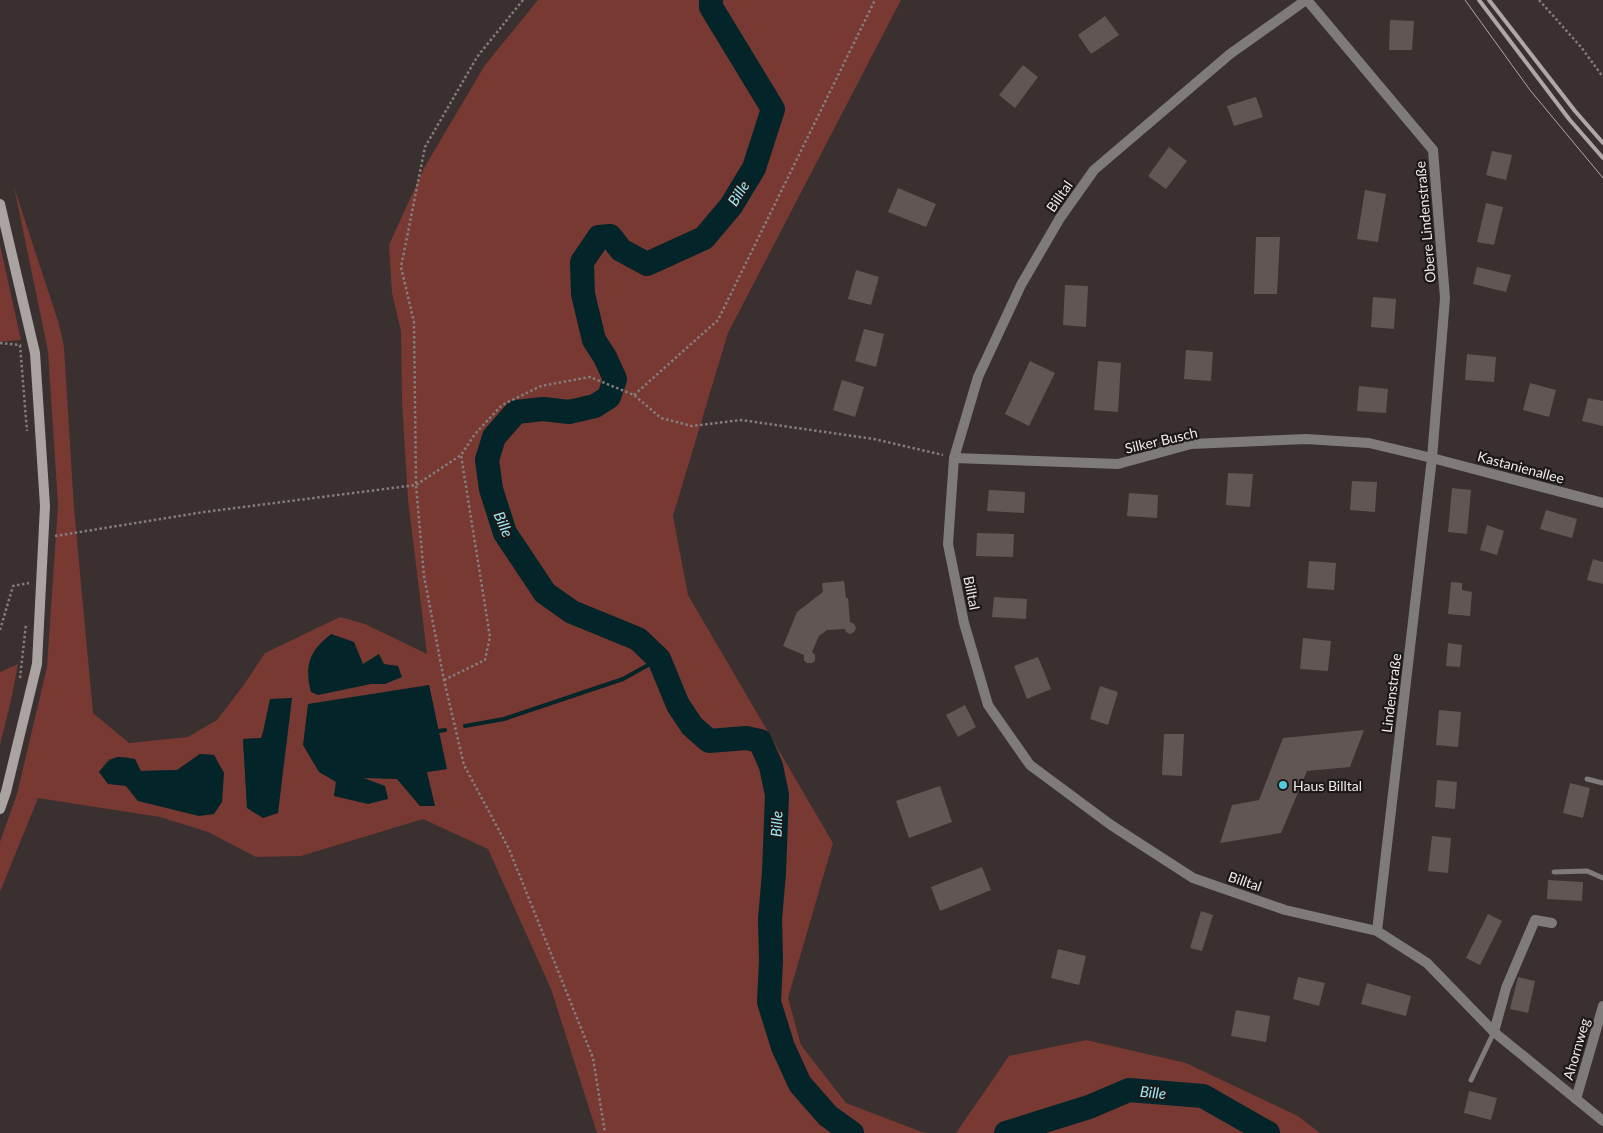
<svg xmlns="http://www.w3.org/2000/svg" width="1603" height="1133" viewBox="0 0 1603 1133" font-family="Lato,sans-serif">
<rect width="100%" height="100%" fill="#39302f"/>
<!-- green -->
<g fill="#773931" fill-rule="evenodd">
<path d="M538 0H901L728 333 673 516 688 595 833 843 788 998 801 1045 846 1103 922 1132 928 1133H597L551 989 488 849 423 819 301 856 256 857 208 832 160 817 38 798 0 892V842L17 794 47 667 58 505 48 351 14 187 59 324 64 347 74 508 93 713 129 743 188 737 217 720 243 686 265 653 340 617 365 624 427 654 408 500 402 401 401 331 392 293 389 245 424 168 485 65ZM354 642 363 664 385 684H371ZM429 685 446 769 427 772 420 806 398 779 361 777 385 786 388 799 334 796 336 782ZM263 732 247 808 243 739 261 738ZM200 754 214 755 224 773 138 801 126 786 99 772 109 759 141 771 177 770Z"/>
<path d="M0 245 21 340 0 342Z"/>
<path d="M18 664 12 696 0 745V672Z"/>
<path d="M1086 1040 1186 1063 1298 1116 1320 1133H956L1009 1056Z"/>
</g>
<!-- water -->
<g fill="#032429">
<path d="M331 634 354 642 363 664 379 654 384 664 398 666 402 677 385 684H371L318 695 311 692C304 664 310 651 331 634Z"/>
<path d="M429 685 447 769 427 772 435 806H420L397 779 363 778 385 786 388 799 368 804 334 796 336 782 319 772 303 745 308 704Z"/>
<path d="M292 698 278 813 263 818 247 808 243 739 261 738 263 732 270 699Z"/>
<path d="M200 754 214 755 224 773 222 802 214 814 199 816 138 801 126 786 108 784 99 772C112 756 114 755 135 759L141 771 177 770Z"/>
</g>
<g fill="none" stroke-linecap="round" stroke-linejoin="round">
<!-- stream -->
<g stroke="#032429" stroke-width="4">
<path d="M465 726 504 719 623 679 659 659"/>
<path d="M439 731 445 730"/>
</g>
<!-- river -->
<g stroke="#032429" stroke-width="24">
<path d="M711 0V7L773 109 754 168 731 206 704 238 647 264 621 250 610 236 599 237 582 262 583 294 594 340 605 357 615 379 609 397 595 406 569 412 543 409 516 412 494 437 487 460 491 489 505 533 545 593 572 612 638 639 659 659 678 705 692 726 709 741 746 738 760 741 771 766 777 795 774 873 770 919 771 960 769 1002 783 1047 800 1084 828 1116 852 1133"/>
<path d="M1006 1133 1089 1107 1129 1090 1203 1096 1268 1133"/>
</g>
</g>
<!-- building -->
<g fill="#605755">
<path d="M1105 16 1119 35 1091 54 1078 35Z"/>
<path d="M1390 20 1414 21 1412 50H1389Z"/>
<path d="M1023 65 1038 77 1015 108 999 95Z"/>
<path d="M1256 97 1263 117 1234 126 1227 106Z"/>
<path d="M1169 147 1187 161 1166 189 1148 176Z"/>
<path d="M1492 151 1512 155 1506 180 1486 175Z"/>
<path d="M898 188 936 204 926 227 888 212Z"/>
<path d="M1365 190 1386 194 1378 242 1357 239Z"/>
<path d="M1486 203 1503 207 1494 245 1477 242Z"/>
<path d="M1256 237H1280L1277 294H1254Z"/>
<path d="M1477 267 1511 275 1506 292 1473 284Z"/>
<path d="M856 270 879 277 871 305 848 299Z"/>
<path d="M1065 285 1088 286 1086 327 1063 325Z"/>
<path d="M1373 297 1396 299 1394 329 1371 327Z"/>
<path d="M864 329 884 334 876 367 855 361Z"/>
<path d="M1186 350 1213 352 1211 381 1184 379Z"/>
<path d="M1467 354 1496 357 1494 382 1465 380Z"/>
<path d="M1030 361 1055 373 1029 426 1005 414Z"/>
<path d="M1098 361 1121 363 1118 412 1094 410Z"/>
<path d="M842 380 864 387 855 417 833 410Z"/>
<path d="M1530 383 1556 390 1549 417 1523 410Z"/>
<path d="M1359 386 1388 389 1386 413 1357 411Z"/>
<path d="M1588 398 1603 401V426L1582 421Z"/>
<path d="M1228 473 1253 474 1250 507 1226 505Z"/>
<path d="M1352 481 1377 482 1375 512 1350 510Z"/>
<path d="M1452 488 1471 490 1467 534 1448 532Z"/>
<path d="M989 490 1025 492 1024 513 987 511Z"/>
<path d="M1129 493 1158 495 1157 518 1127 516Z"/>
<path d="M1546 510 1577 519 1572 538 1540 529Z"/>
<path d="M1487 525 1504 531 1497 555 1480 550Z"/>
<path d="M977 533 1014 534 1013 557 976 556Z"/>
<path d="M1593 559 1603 562V584L1587 580Z"/>
<path d="M1309 561 1336 563 1334 590 1307 588Z"/>
<path d="M844 581 846 598H848L850 622 854 624 856 628 854 632 850 634 846 632 845 629 827 630 819 636 812 652 815 655V660L812 663H807L804 660V655L783 646 797 612 823 592 822 583Z"/>
<path d="M1451 582 1462 583V590L1472 592 1470 616 1448 614Z"/>
<path d="M994 597 1027 599 1026 619 992 617Z"/>
<path d="M1303 638 1331 641 1328 671 1300 669Z"/>
<path d="M1448 643 1462 645 1460 667 1446 666Z"/>
<path d="M1038 657 1051 689 1027 699 1014 666Z"/>
<path d="M1100 686 1118 692 1108 725 1090 719Z"/>
<path d="M965 705 976 727 958 737 946 715Z"/>
<path d="M1439 710 1461 712 1458 747 1436 745Z"/>
<path d="M1364 730 1350 767 1307 771 1281 833 1220 843 1232 805 1259 800 1283 738Z"/>
<path d="M1164 734H1184L1182 776 1162 775Z"/>
<path d="M1437 780 1457 782 1455 809 1435 807Z"/>
<path d="M1570 783 1590 788 1583 818 1563 813Z"/>
<path d="M940 786 952 822 909 838 896 801Z"/>
<path d="M1432 836 1451 838 1448 873 1428 871Z"/>
<path d="M982 867 991 890 940 911 931 887Z"/>
<path d="M1548 880 1583 882 1582 901 1547 899Z"/>
<path d="M1201 911 1213 915 1202 951 1190 948Z"/>
<path d="M1488 914 1502 921 1480 965 1466 958Z"/>
<path d="M1058 949 1086 956 1079 985 1051 978Z"/>
<path d="M1298 977 1325 983 1319 1006 1293 999Z"/>
<path d="M1518 977 1535 981 1528 1013 1510 1009Z"/>
<path d="M1367 983 1411 996 1406 1016 1361 1004Z"/>
<path d="M1236 1010 1270 1016 1266 1042 1231 1036Z"/>
<path d="M1469 1091 1497 1098 1491 1120 1464 1113Z"/>
</g>
<g fill="none" stroke-linecap="round" stroke-linejoin="round">
<!-- path -->
<g stroke="#857d7c" stroke-width="2.5" stroke-dasharray="2.5 2.5" stroke-linecap="butt">
<path d="M523 0 477 57 425 147 401 267 414 322 416 485 424 576 444 680 464 765 509 849 593 1058 605 1133"/>
<path d="M1539 0 1581 47 1603 77"/>
<path d="M0 343 21 345"/>
<path d="M20 345 27 431"/>
<path d="M634 395 718 320 875 0"/>
<path d="M55 536 204 512 416 485 461 455 475 434 502 405 541 386 590 377 634 395 661 418 692 426 741 420 874 439 943 455"/>
<path d="M0 630 13 586 29 583"/>
<path d="M20 678 26 624"/>
<path d="M444 680 485 660 490 637 461 455"/>
</g>
<!-- service -->
<g stroke="#7f7b7a" stroke-width="5">
<path d="M1587 779 1603 783"/>
<path d="M1554 872 1587 871 1603 878"/>
<path d="M1471 1080 1494 1032"/>
</g>
<!-- minor -->
<g stroke="#7f7b7a" stroke-width="10">
<path d="M1306 0 1230 54 1094 170 1060 218 1021 285 978 377 954 458 948 544 964 623 988 705 1030 765 1111 825 1193 878 1285 910 1377 931 1427 963 1494 1032 1603 1121"/>
<path d="M1307 0 1433 150 1445 298 1432 458 1377 931"/>
<path d="M954 458 1118 464 1191 444 1306 439 1369 443 1432 458 1603 503"/>
<path d="M1494 1032 1506 988 1535 920 1552 923"/>
<path d="M1576 1099 1603 1006"/>
</g>
<!-- secondary -->
<path stroke="#aba3a2" stroke-width="10" d="M0 204 35 353 45 506 37 664 6 792 0 809"/>
<!-- tram -->
<path stroke="#aea7a6" stroke-width="1" d="M1465 0 1530 90 1603 178"/>
<!-- rail -->
<g stroke="#aea7a6" stroke-width="4">
<path d="M1479 0 1569 119 1603 158"/>
<path d="M1489 0 1575 111 1603 143"/>
</g>
</g>
<!-- markers -->
<circle fill="#54cadd" stroke="#1d1919" stroke-width="2" cx="1283" cy="785" r="5"/>
<g text-anchor="middle" dominant-baseline="central" stroke-width="4.5" stroke-linejoin="round" paint-order="stroke">
<!-- street labels -->
<g font-size="14" fill="#f0eae9" stroke="#1d1919">
<text transform="translate(1059 196) rotate(-55)">Billtal</text>
<text transform="translate(1425 222) rotate(-95)">Obere Lindenstraße</text>
<text transform="translate(1161 440) rotate(-13)">Silker Busch</text>
<text transform="translate(1521 467) rotate(15)">Kastanienallee</text>
<text transform="translate(972 593) rotate(79)">Billtal</text>
<text transform="translate(1391 693) rotate(-83)">Lindenstraße</text>
<text transform="translate(1245 881) rotate(19)">Billtal</text>
<text transform="translate(1576 1049) rotate(-74)">Ahornweg</text>
</g>
<!-- poi labels -->
<g font-size="14" fill="#f0eae9" stroke="#1d1919" text-anchor="start">
<text x="1293" y="785">Haus Billtal</text>
</g>
<!-- water labels -->
<g font-size="15" font-style="italic" fill="#9feaf7" stroke="#1d1919">
<text transform="translate(738 193) rotate(-57)">Bille</text>
<text transform="translate(504 524) rotate(67)">Bille</text>
<text transform="translate(776 824) rotate(-88)">Bille</text>
<text transform="translate(1153 1092) rotate(5)">Bille</text>
</g>
</g>
</svg>
